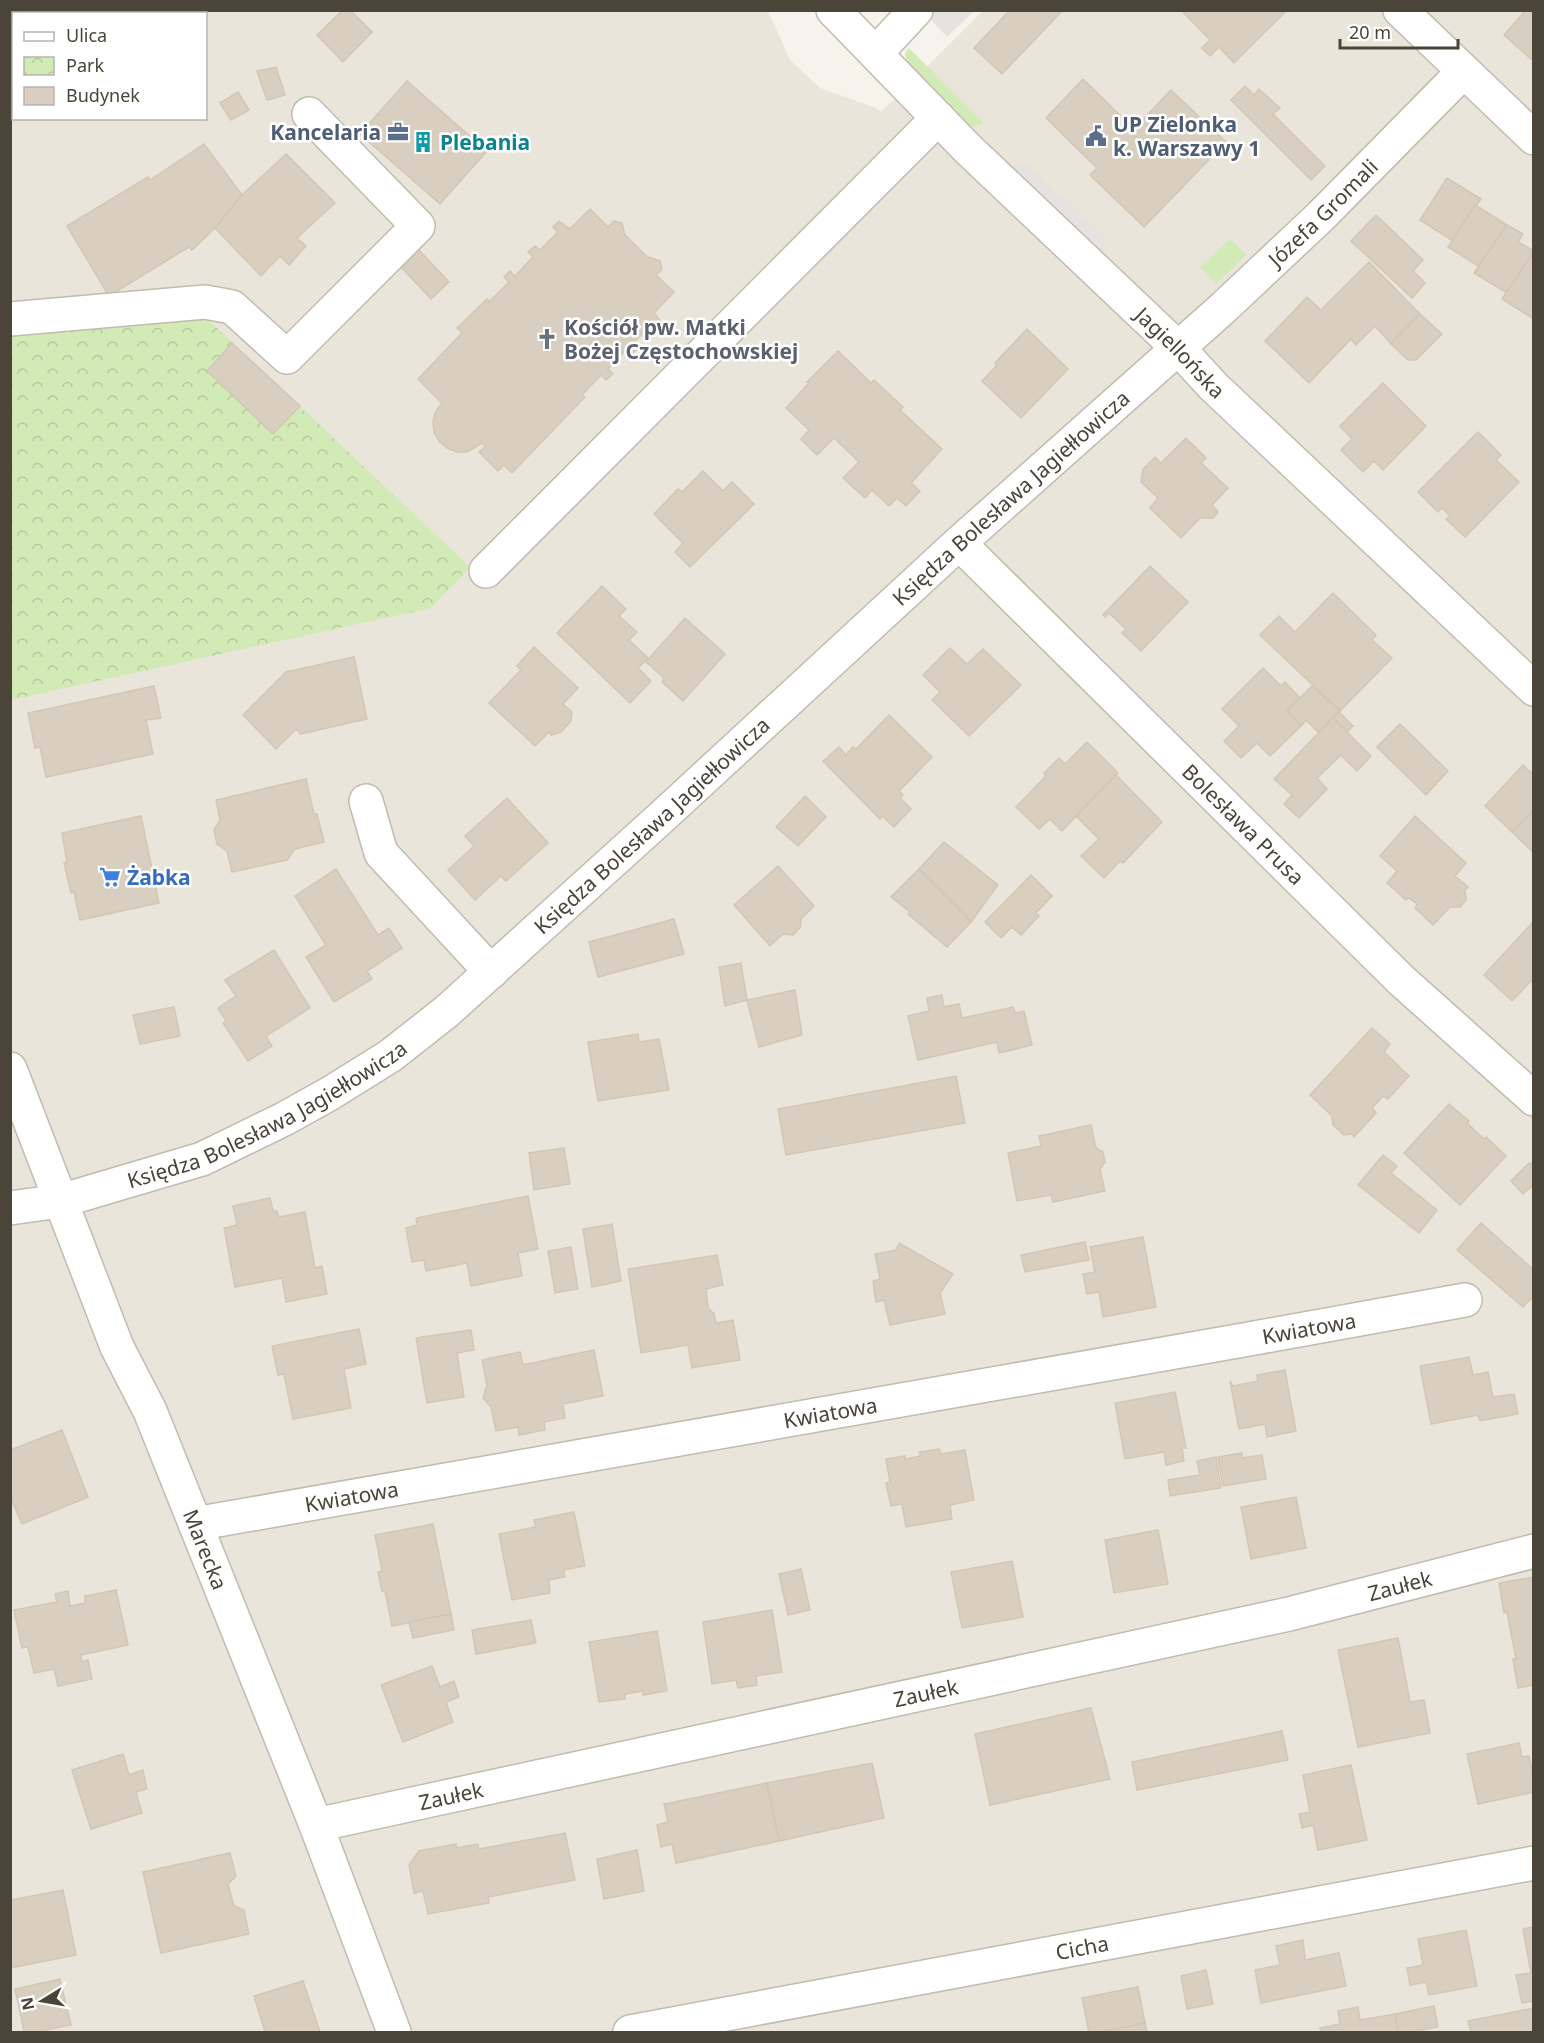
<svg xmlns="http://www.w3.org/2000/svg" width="1544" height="2043" viewBox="0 0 1544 2043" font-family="'Noto Sans',sans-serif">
<defs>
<pattern id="park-crowns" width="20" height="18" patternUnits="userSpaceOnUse" patternTransform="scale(1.5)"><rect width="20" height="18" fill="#d2eab5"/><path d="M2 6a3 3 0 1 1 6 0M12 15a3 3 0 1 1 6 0" fill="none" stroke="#b6ca9c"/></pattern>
</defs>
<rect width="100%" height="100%" fill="#f6f3ec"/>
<!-- residential -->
<path fill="#eae5da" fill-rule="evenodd" d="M11 11H768L790 60 820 88 876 108 881 112 983 11H1533V2032H11ZM14 14H206V118H14Z"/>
<!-- grass -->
<g fill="#d2eab5">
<path d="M909 48 984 123C976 126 972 128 965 123L908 68 905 53Z"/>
<path d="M1230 239 1246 255 1216 284 1200 267Z"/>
</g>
<!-- park -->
<path fill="url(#park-crowns)" d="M197 309 470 567 431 608 11 700V324Z"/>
<!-- parking -->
<g fill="#e5e3e0">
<path d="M923 11H974L947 37Z"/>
<path d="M1026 163 1105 239 1102 257 1008 168Z"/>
</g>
<!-- building -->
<g fill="#d8cfc1" stroke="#d3c7b4" stroke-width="1.5">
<path d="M343 10H350L372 32 343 62 317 35Z"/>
<path d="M1010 10H1063L1002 74 974 48Z"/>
<path d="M1181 10H1283L1285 12 1234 63 1219 47 1210 56 1202 48 1210 40Z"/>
<path d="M1526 10 1534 14V57L1531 59 1504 35Z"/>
<path d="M276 67 285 95 267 100 257 71Z"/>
<path d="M1083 79 1134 129 1171 90 1226 142 1144 227 1090 175 1097 168 1046 118Z"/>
<path d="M407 81 487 151 440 204 360 134Z"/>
<path d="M1245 86 1254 95 1259 89 1280 108 1273 114 1325 166 1311 180 1231 100Z"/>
<path d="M238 92 249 110 231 120 220 103Z"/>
<path d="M204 144 242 195 215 228 192 250 189 247 109 296 67 226 148 177 150 180Z"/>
<path d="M286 154 335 203 297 238 306 246 289 265 280 256 261 276 215 228 242 195Z"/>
<path d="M1447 178 1481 199 1453 241 1420 220Z"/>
<path d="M1475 205 1507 225 1480 267 1448 247Z"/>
<path d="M590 209 608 227 614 221 622 223 625 235 648 258 649 257 660 261 662 269 656 275 674 292 654 313 662 323 656 330 651 325 632 344 637 349 631 355 626 350 608 369 613 374 606 380 601 375 582 395 585 397 512 473 504 465 498 471 479 452 486 446 482 443 467 452H457L447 448 439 441 434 432 433 421 436 411 442 403 418 379 462 333 457 328 487 299 489 302 509 282 504 277 510 271 515 276 533 257 528 252 535 246 540 250 558 232 553 227 559 221 570 229Z"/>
<path d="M1376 215 1423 260 1413 271 1425 283 1412 298 1351 241Z"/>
<path d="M1507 225 1523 234 1518 242 1534 251 1507 293 1474 273Z"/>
<path d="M417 248 449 282 431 299 399 265Z"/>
<path d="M1534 252V319L1502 299Z"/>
<path d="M1369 262 1420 314 1391 344 1375 326 1356 345 1351 339 1309 383 1265 341 1307 297 1321 310Z"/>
<path d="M1420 314 1442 334 1416 360H1408L1391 344Z"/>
<path d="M1027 329 1068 369 1021 418 982 381 997 365 995 363Z"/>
<path d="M232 343 300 406 273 434 207 371Z"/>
<path d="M838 351 871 383 874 380 903 407 900 410 942 449 911 483 920 491 906 506 897 498 889 506 872 490 865 498 843 478 859 462 834 438 817 455 801 439 809 430 786 408 809 383 807 382Z"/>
<path d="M1383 383 1426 426 1383 470 1374 461 1363 472 1341 450 1352 439 1340 426Z"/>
<path d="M1478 432 1501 455 1496 460 1519 482 1465 537 1446 519 1450 516 1442 508 1438 512 1418 492Z"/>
<path d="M1186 438 1206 458 1201 463 1228 488 1212 505 1218 512 1213 518H1200L1181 538 1150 508 1158 498 1141 482 1143 469 1155 457 1161 463Z"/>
<path d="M703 471 723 491 732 482 754 504 690 567 675 552 683 543 654 514 678 489 682 492Z"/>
<path d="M1150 566 1188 602 1141 651 1122 633 1126 629 1109 613 1105 617 1103 615Z"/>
<path d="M602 586 626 609 619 616 637 632 629 640 648 658 638 668 651 681 630 703 557 633Z"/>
<path d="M1333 593 1376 635 1372 640 1392 658 1340 711 1260 635 1279 616 1295 632Z"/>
<path d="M685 618 725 654 683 701 662 682 664 678 646 662Z"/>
<path d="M534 647 578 688 563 704 572 712 571 721 561 732 551 735 549 732 535 746 489 703 521 670 517 666Z"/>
<path d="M950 648 967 664 983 649 1021 685 969 736 932 700 940 692 923 675Z"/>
<path d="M354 657 367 719 301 734 296 729 276 749 243 715 286 672Z"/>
<path d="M1263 668 1281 686 1285 682 1300 698 1287 711 1301 726 1270 756 1257 743 1241 758 1224 741 1239 726 1222 709Z"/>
<path d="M154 686 161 718 146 720 153 754 46 777 40 747 35 748 28 713Z"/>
<path d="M1312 686 1340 711 1318 732 1306 720 1301 726 1287 711Z"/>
<path d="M1339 712 1353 726 1347 732 1333 718Z"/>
<path d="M889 715 932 757 899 791 903 795 900 798 911 809 894 827 882 816 880 819 823 761 839 747 846 755 853 747 856 749Z"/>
<path d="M1333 718 1371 756 1357 771 1341 755 1317 778 1327 789 1299 818 1284 804 1292 795 1274 779Z"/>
<path d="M1400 724 1448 771 1426 795 1377 747Z"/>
<path d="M1087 742 1118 773 1062 831 1050 819 1039 829 1016 807 1046 776 1044 773 1059 758 1065 764Z"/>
<path d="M1523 765 1534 775V810L1512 832 1485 806Z"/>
<path d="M1116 775 1162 822 1123 863 1120 861 1104 878 1081 856 1099 839 1076 816Z"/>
<path d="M306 779 314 814H317L324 842 295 849 287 860 232 872 227 851 217 844 214 830 220 820 216 800Z"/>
<path d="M805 796 826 817 798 846 776 827Z"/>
<path d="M507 798 548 843 506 881 501 876 475 900 448 870 474 846 465 836Z"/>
<path d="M1534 810V853L1512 832Z"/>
<path d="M141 816 159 903 80 920 74 892 71 893 64 863 67 862 62 833Z"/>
<path d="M1415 816 1466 863 1455 876 1468 887 1465 890 1466 900 1460 907H1450L1433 925 1415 908 1417 904 1409 898 1406 900 1387 883 1397 871 1380 856Z"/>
<path d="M944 842 998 885 971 922 919 869Z"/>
<path d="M778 866 814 906 801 919 800 928 793 935 783 934 770 946 734 905Z"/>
<path d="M336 869 378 935 389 928 402 948 367 971 372 979 334 1002 306 957 326 945 295 896Z"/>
<path d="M919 869 971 922 947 947 908 914 910 912 891 897Z"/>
<path d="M1031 875 1052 896 1036 913 1039 916 1021 935 1012 927 1001 938 985 922Z"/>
<path d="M674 919 684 954 598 977 589 942Z"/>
<path d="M1534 921V978L1512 1001 1484 975Z"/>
<path d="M274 950 310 1008 266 1036 272 1046 248 1061 223 1023 226 1021 218 1008 236 996 225 980Z"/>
<path d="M741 963 747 1000 725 1006 719 967Z"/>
<path d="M795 990 802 1035 759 1047 747 1000Z"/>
<path d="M942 995 944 1007 959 1004 962 1018 1013 1007 1015 1013 1024 1011 1032 1045 999 1053 997 1042 918 1060 908 1016 929 1011 927 998Z"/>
<path d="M174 1007 180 1036 140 1044 133 1015Z"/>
<path d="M1372 1028 1390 1044 1384 1052 1409 1076 1388 1099 1383 1096 1372 1108 1376 1113 1354 1137 1352 1134 1344 1135 1333 1125 1332 1116 1310 1095Z"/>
<path d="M638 1034 639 1042 659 1039 669 1090 598 1101 588 1042Z"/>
<path d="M956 1076 965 1123 786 1155 778 1109Z"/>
<path d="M1449 1104 1469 1121 1467 1123 1484 1139 1486 1137 1506 1156 1460 1205 1404 1153Z"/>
<path d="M1091 1125 1096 1148 1103 1152 1105 1162 1100 1169 1105 1191 1053 1202 1051 1195 1017 1201 1008 1153 1041 1146 1039 1136Z"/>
<path d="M564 1148 570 1184 534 1190 529 1153Z"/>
<path d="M1383 1155 1397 1166 1391 1173 1437 1210 1419 1233 1358 1185Z"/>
<path d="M1534 1161V1184L1523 1194 1511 1181 1529 1163 1530 1164Z"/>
<path d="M528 1196 538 1249 518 1253 522 1276 471 1286 467 1263 426 1271 424 1260 412 1262 406 1228 417 1225 416 1218Z"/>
<path d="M270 1198 273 1211H277L279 1217 305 1212 315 1268 322 1266 327 1294 286 1302 282 1278 235 1287 224 1228 237 1225 233 1206Z"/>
<path d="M1481 1223 1534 1270V1295L1523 1307 1457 1250Z"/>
<path d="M612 1224 621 1281 592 1287 583 1229Z"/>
<path d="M1143 1237 1156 1307 1103 1317 1099 1292 1087 1294 1083 1274 1095 1272 1090 1247Z"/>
<path d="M1085 1242 1089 1260 1025 1272 1021 1255Z"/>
<path d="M899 1243 953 1274 940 1293 945 1314 890 1325 884 1300 876 1302 873 1281 880 1279 875 1254 896 1250Z"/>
<path d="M571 1247 578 1289 555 1293 548 1251Z"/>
<path d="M717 1255 723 1285 706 1289 708 1308 714 1314 716 1323 733 1320 740 1360 692 1368 688 1345 641 1353 628 1269Z"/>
<path d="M359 1329 366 1364 344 1369 351 1408 293 1419 284 1374 278 1375 272 1346Z"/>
<path d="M471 1330 474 1350 457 1353 464 1397 427 1403 416 1338Z"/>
<path d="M594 1350 603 1396 563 1404 565 1418 544 1422 545 1430 519 1435 518 1427 496 1431 491 1407 483 1398 487 1385 482 1360 520 1352 523 1365Z"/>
<path d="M1469 1357 1473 1375 1488 1372 1493 1397 1514 1394 1518 1414 1480 1421 1478 1415 1431 1424 1420 1366Z"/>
<path d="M1285 1370 1296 1431 1267 1437 1265 1424 1239 1429 1230 1381 1233 1386 1258 1381 1257 1375Z"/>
<path d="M1175 1392 1186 1448H1182L1184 1461 1166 1465 1164 1452 1125 1459 1115 1403Z"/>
<path d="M62 1430 88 1497 22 1524 10 1496V1450Z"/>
<path d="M939 1449 941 1454 965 1450 974 1500 950 1505 952 1519 906 1527 902 1504 891 1506 886 1483 890 1482 886 1459 905 1456V1459L921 1456 919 1452Z"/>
<path d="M1242 1453V1458L1262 1455 1266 1479 1223 1486 1218 1457Z"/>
<path d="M1216 1457 1221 1488 1170 1496 1168 1480 1200 1475 1197 1461Z"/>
<path d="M1296 1497 1306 1548 1251 1559 1241 1507Z"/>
<path d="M574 1512 585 1566 564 1570 565 1577 549 1580 550 1593 512 1600 499 1534 536 1527 534 1520Z"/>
<path d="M433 1524 451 1614 392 1626 385 1591H382L378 1572 382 1571 375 1535Z"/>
<path d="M1158 1530 1168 1584 1114 1593 1105 1540Z"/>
<path d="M1012 1561 1023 1617 962 1628 951 1572Z"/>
<path d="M801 1569 810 1610 788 1615 779 1574Z"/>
<path d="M1534 1577V1685L1518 1688 1513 1659H1516L1507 1612 1504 1613 1499 1583Z"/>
<path d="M116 1590 128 1645 81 1655 82 1662 88 1660 92 1679 58 1686 54 1669 34 1673 28 1647 22 1648 14 1610 57 1602 55 1594 68 1591 70 1606 85 1603V1596Z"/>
<path d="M772 1610 782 1672 756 1676 757 1685 738 1688 736 1680 712 1684 703 1622Z"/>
<path d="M451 1614 454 1630 413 1638 409 1622Z"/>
<path d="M531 1620 536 1643 476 1654 472 1630Z"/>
<path d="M657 1631 667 1691 643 1695V1691L625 1694V1699L599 1702 589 1642Z"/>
<path d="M1398 1638 1410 1702 1424 1700 1430 1733 1358 1747 1338 1650Z"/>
<path d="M432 1666 440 1687 454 1681 459 1697 446 1702 453 1722 403 1742 381 1685Z"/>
<path d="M1091 1708 1110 1779 990 1805 975 1734Z"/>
<path d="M1282 1731 1288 1760 1137 1790 1132 1762Z"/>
<path d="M1519 1743 1522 1757 1529 1756 1534 1779V1792L1478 1804 1467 1754Z"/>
<path d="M123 1754 129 1775 143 1770 147 1789 136 1792 142 1813 91 1829 72 1770Z"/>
<path d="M872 1763 884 1818 779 1841 767 1783Z"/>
<path d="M1351 1765 1367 1840 1318 1850 1313 1825 1302 1828 1299 1814 1310 1812 1303 1775Z"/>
<path d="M767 1783 779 1841 676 1863 672 1844 661 1847 657 1825 668 1822 664 1804Z"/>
<path d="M565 1833 575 1880 488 1897 489 1903 428 1914 423 1891 414 1893 409 1865 419 1851 456 1844V1848L478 1844 479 1849Z"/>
<path d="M637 1850 644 1891 604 1899 597 1859Z"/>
<path d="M230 1853 236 1876 228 1884 234 1906 244 1910 249 1934 161 1953 143 1872Z"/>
<path d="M63 1890 76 1955 10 1968V1900Z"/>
<path d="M1534 1927V2001L1522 2003 1516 1975 1531 1973 1523 1929Z"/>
<path d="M1466 1930 1477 1986 1429 1995 1426 1982 1410 1985 1407 1968 1423 1965 1418 1939Z"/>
<path d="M1303 1940 1305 1960 1339 1953 1346 1986 1261 2003 1255 1970 1280 1965 1276 1946Z"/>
<path d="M1206 1970 1213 2004 1187 2009 1181 1976Z"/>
<path d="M60 1979 65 2001 20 2011 15 1989Z"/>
<path d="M303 1981 320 2032H265L254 1996Z"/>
<path d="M1138 1987 1145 2023 1100 2032H1089L1082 1998Z"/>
<path d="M65 2001 71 2025 36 2032H24L20 2011Z"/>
<path d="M1434 2006 1438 2027 1411 2032H1398L1395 2014Z"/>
<path d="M1358 2007 1360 2020 1395 2014 1398 2032H1321L1320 2028 1340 2024 1338 2011Z"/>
<path d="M1534 2008V2032H1471L1468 2021Z"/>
<path d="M1145 2023 1147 2032H1100Z"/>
</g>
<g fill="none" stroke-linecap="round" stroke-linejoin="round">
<defs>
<g id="minor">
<path id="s1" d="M833 10 968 149 1179 349 1213 386 1534 689"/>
<path d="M1400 10 1534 138"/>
<path d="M876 53 916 10"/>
<path d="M10 319 205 302 232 307 287 357 418 226 309 114"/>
<path id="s2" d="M959 543 1401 980 1534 1099"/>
<path d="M486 571 938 118"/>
<path d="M366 801 381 853 491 972"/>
<path id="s3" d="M10 1069 117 1347 150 1411 316 1825 394 2032"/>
<path id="s4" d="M10 1208 60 1201 202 1159 284 1119 329 1094 390 1056 446 1012 664 815 959 543 1222 309 1321 216 1463 72"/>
<path id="s5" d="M195 1524 1249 1339 1465 1300"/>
<path id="s6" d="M316 1825 1289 1614 1534 1551"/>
<path id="s7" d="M630 2032 1534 1863"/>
</g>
</defs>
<!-- minor casing -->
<use href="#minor" stroke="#c2bbae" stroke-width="36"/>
<!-- minor -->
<use href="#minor" stroke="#fff" stroke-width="33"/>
</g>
<!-- icons -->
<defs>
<symbol id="office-bare" viewBox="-9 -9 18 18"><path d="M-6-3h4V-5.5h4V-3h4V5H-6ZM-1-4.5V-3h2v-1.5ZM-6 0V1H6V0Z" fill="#5c6f8a" stroke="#fff" stroke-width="2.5" paint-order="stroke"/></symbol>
<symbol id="civic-bare" viewBox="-9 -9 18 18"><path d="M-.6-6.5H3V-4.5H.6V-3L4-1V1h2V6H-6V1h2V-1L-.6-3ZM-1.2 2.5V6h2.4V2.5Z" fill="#5c6f8a" stroke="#fff" stroke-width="2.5" paint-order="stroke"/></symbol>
<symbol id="building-bare" viewBox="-9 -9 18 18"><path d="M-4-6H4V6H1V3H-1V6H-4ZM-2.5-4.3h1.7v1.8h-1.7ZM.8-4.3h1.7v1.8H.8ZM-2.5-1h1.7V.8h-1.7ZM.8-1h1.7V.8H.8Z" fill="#0f9aa8" stroke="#fff" stroke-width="2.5" paint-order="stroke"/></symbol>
<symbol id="church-bare" viewBox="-9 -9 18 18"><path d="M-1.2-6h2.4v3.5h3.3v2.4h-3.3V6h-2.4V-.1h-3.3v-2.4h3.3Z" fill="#6b7280" stroke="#fff" stroke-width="2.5" paint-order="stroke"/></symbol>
<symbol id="supermarket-bare" viewBox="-9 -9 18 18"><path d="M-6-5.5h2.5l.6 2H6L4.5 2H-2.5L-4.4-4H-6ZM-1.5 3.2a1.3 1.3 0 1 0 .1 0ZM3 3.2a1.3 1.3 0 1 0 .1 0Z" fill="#3f7fe0" stroke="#fff" stroke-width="2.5" paint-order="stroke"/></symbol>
</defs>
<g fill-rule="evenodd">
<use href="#office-bare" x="383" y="117" width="30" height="30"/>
<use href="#civic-bare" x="1081" y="121" width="30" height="30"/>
<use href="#building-bare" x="408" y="127" width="30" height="30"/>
<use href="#church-bare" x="532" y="324" width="30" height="30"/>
<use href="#supermarket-bare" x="95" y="862" width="30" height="30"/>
</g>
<g text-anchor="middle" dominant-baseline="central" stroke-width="5" stroke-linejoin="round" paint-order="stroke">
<!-- service labels -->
<g font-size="21" font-weight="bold" fill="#4e5e75" stroke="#fff" text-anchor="start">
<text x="1113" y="124">UP Zielonka<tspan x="1113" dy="24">k. Warszawy 1</tspan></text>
<text x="381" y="132" text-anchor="end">Kancelaria</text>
</g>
<!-- culture labels -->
<g font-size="21" font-weight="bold" fill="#0d838f" stroke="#fff" text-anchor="start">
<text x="440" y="142">Plebania</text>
</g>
<!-- street labels -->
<g font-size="21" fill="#4b4439" stroke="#fff">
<text stroke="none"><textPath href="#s4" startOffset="1671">Józefa Gromali</textPath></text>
<text stroke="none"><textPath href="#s1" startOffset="488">Jagiellońska</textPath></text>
<text stroke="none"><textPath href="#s4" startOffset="1248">Księdza Bolesława Jagiełłowicza</textPath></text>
<text stroke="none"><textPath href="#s2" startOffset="400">Bolesława Prusa</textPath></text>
<text stroke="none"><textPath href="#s4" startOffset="762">Księdza Bolesława Jagiełłowicza</textPath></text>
<text stroke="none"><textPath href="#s4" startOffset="276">Księdza Bolesława Jagiełłowicza</textPath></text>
<text stroke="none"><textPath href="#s5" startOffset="1131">Kwiatowa</textPath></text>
<text stroke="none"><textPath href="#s5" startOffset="645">Kwiatowa</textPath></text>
<text stroke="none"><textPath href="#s5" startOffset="159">Kwiatowa</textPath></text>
<text stroke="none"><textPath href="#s3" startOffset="519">Marecka</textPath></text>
<text stroke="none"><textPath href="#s6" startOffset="1110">Zaułek</textPath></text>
<text stroke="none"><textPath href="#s6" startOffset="624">Zaułek</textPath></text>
<text stroke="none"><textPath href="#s6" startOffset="138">Zaułek</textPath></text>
<text stroke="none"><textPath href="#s7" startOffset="460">Cicha</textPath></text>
</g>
<!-- worship labels -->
<g font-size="21" font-weight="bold" fill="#5b616d" stroke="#fff" text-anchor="start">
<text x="564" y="327">Kościół pw. Matki<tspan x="564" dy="24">Bożej Częstochowskiej</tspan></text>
</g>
<!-- shop labels -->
<g font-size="21" font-weight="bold" fill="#366cbe" stroke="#fff" text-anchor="start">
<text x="127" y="877">Żabka</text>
</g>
</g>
<!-- border -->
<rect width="1544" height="2043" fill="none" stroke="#4b4439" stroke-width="24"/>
<!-- legend -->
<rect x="12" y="12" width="195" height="108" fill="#ffffff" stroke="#b7b4b0" stroke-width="1.5"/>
<rect x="24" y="32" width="30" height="9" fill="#ffffff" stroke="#b7b4b0" stroke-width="1.5"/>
<text x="66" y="42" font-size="18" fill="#4b4439">Ulica</text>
<rect x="24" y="57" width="30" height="18" fill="url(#park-crowns)" stroke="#b7b4b0" stroke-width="1.5"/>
<text x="66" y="72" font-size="18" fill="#4b4439">Park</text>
<rect x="24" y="87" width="30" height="18" fill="#d8cfc1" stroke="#b7b4b0" stroke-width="1.5"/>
<text x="66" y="102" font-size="18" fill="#4b4439">Budynek</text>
<!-- north arrow -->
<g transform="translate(42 2001) rotate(259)" stroke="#ffffff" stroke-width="4.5" paint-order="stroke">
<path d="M0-4.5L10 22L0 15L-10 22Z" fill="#4b4439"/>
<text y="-9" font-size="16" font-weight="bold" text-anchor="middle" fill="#4b4439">N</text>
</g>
<!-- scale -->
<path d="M1340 39v9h118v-9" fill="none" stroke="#4b4439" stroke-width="3"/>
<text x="1349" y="39" font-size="18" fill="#4b4439" stroke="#ffffff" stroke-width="4.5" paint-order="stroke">20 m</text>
</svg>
